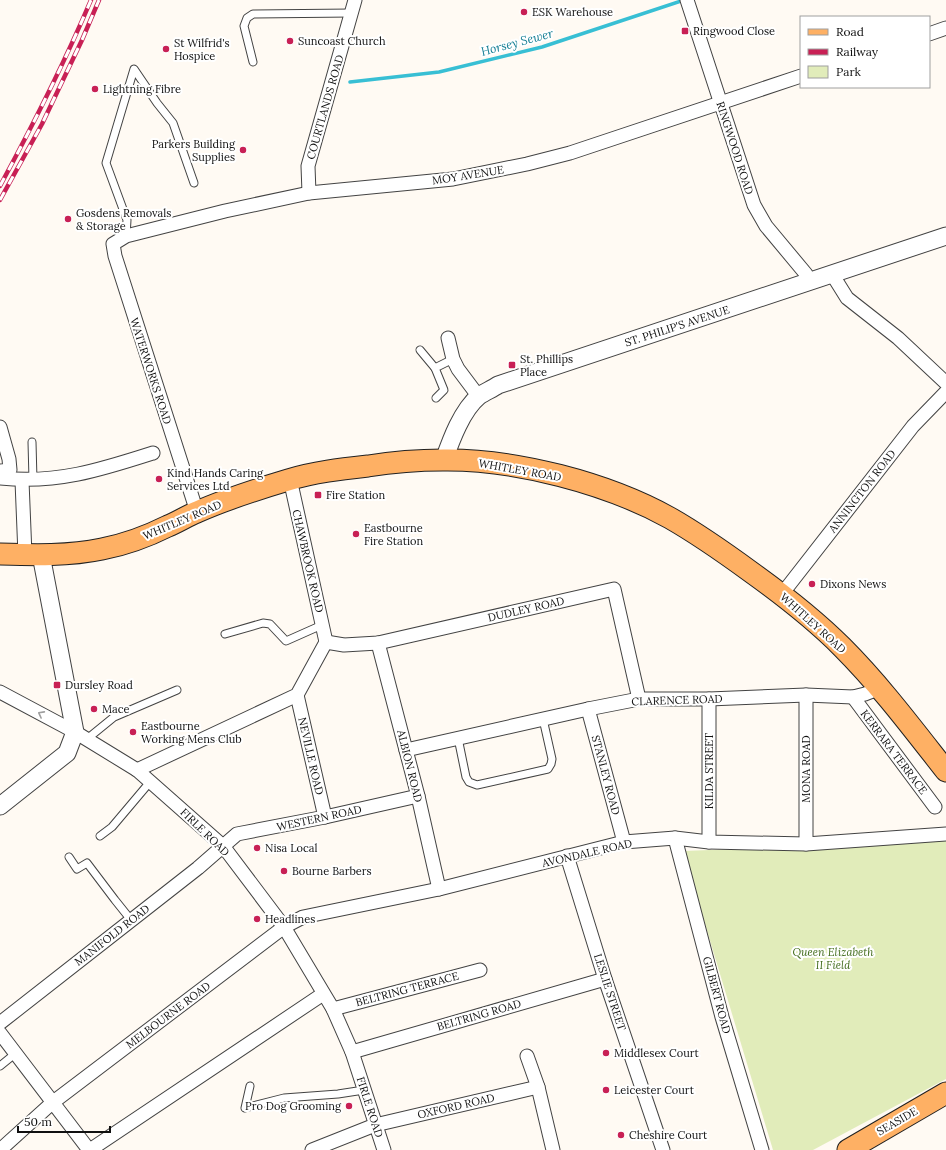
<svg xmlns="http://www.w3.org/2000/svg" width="946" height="1150" viewBox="0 0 946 1150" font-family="Lora,serif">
<rect width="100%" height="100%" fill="#fffaf3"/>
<!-- green -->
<path fill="#e1ecba" d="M946 841V1079L813 1150H773L683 851Z"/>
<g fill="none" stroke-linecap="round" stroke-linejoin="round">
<!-- stream -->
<path stroke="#38bfd4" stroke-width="3.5" d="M350 82 439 72 542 47 684 0"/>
<defs>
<g id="service">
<path d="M253 62 244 26 247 18 253 14 352 13"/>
<path d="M126 236 127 220 106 163 134 69 157 103 173 123 194 183"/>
<path d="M420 350 435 368"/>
<path d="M436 398 444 390 435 368 453 359"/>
<path d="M32 442 33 480"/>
<path d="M225 634 263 623 270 624 286 641 322 625"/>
<path d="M458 738 466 777 469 782 477 785 548 769 551 764 552 759 543 719"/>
<path d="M87 739 114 717 177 690"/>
<path d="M100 836 112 827 150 782"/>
<path d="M69 857 77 869 87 863 115 900 131 920"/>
<path d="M0 1066 16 1053"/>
<path d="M250 1086 245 1108 284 1098 338 1094 364 1090"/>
</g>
<g id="minor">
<path d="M687 0 754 205 766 226 806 274 809 282"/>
<path d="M929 34 946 28"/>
<path d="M309 193 308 166 355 0"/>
<path d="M832 274 847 298 898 338 946 383"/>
<path d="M448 338 453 359 458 369 479 397"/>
<path d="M0 427 9 459 10 470 0 471"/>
<path d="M0 478C57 484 100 470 153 453"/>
<path d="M290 479 326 642"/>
<path d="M22 481 25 555"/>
<path d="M197 512 115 256 113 244 126 236 225 211 309 193 453 179 527 164 570 153 801 76"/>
<path d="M782 594 913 426 946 392"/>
<path d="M326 642 344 645 378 643 614 589 639 699"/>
<path d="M378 643 418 796 439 889"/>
<path d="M0 692 75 732 137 770 223 846 284 927 333 1009 352 1052 384 1150"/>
<path d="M297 695 325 817"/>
<path d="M853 697 935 807"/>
<path d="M588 709 624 842"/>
<path d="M406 750 588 709 639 699H709L806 695 853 697 865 694 880 688"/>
<path d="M137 770 297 695 326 642"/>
<path d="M675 838 722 1017 762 1150"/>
<path d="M709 842V699"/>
<path d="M806 844V695"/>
<path d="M567 856 605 979 663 1150"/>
<path d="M333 1009 480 970"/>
<path d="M0 1023 198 868 237 834 325 817 418 796"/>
<path d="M0 1033 89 1150"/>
<path d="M352 1052 605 979"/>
<path d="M527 1056 538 1087 553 1150"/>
<path d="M0 1150 52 1103 284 927 303 917 439 889 624 842 675 838 709 842 806 844 946 834"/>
<path d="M90 1150 323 994"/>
<path d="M312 1150 375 1125 538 1087"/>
</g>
<g id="tertiary">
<path d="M444 460C451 440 462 410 479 396 485 392 492 389 498 385L946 236"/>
<path d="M0 806 67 753 75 732 41 555"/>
</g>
<g id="primary">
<path d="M0 554C34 555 69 556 102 549 123 545 148 536 168 526 178 522 187 516 197 512 226 499 258 489 288 480 314 472 341 469 368 466 393 462 418 460 443 460 515 459 607 483 670 518 698 534 725 553 751 572 783 595 814 619 842 647 880 685 913 729 946 771"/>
<path d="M848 1150 946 1093"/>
</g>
</defs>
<!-- service casing -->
<use href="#service" stroke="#434343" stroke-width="9"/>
<!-- minor casing -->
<use href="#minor" stroke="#434343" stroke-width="15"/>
<!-- tertiary casing -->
<use href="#tertiary" stroke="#434343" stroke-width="19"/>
<!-- primary casing -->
<use href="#primary" stroke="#212121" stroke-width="23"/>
<!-- service -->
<use href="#service" stroke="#fff" stroke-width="7"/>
<!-- minor -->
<use href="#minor" stroke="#fff" stroke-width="13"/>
<!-- tertiary -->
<use href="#tertiary" stroke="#fff" stroke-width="17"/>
<!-- primary -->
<use href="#primary" stroke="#feb064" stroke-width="21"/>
<defs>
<g id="rail">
<path d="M0 186C33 125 64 64 91 0"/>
<path d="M0 200 42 124 82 40 99 0"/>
</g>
</defs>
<!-- rail casing -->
<use href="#rail" stroke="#c82055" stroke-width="4.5"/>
<!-- rail -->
<use href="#rail" stroke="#fff" stroke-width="3" stroke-dasharray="9" stroke-linecap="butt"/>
</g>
<!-- one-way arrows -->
<defs><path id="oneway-chevron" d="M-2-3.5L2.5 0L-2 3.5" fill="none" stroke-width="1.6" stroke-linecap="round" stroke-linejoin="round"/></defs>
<use stroke="#9f9f9f" href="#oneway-chevron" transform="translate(41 714) rotate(-152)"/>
<!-- markers -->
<g fill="#c82055" stroke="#fff" stroke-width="1.5">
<circle cx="524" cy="12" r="4"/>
<rect x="681" y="27" width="8" height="8" rx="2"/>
<circle cx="290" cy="41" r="4"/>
<circle cx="166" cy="49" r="4"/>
<circle cx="95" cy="89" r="4"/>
<circle cx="243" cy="150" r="4"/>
<circle cx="68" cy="219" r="4"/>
<rect x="508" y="361" width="8" height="8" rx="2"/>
<circle cx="159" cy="479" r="4"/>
<rect x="314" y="491" width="8" height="8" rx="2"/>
<circle cx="356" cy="534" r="4"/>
<circle cx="812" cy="584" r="4"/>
<rect x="53" y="681" width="8" height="8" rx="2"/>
<circle cx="94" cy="709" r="4"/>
<circle cx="133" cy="732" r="4"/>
<circle cx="257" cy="848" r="4"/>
<circle cx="284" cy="871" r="4"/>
<circle cx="257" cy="919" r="4"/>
<circle cx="606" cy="1053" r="4"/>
<circle cx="606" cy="1090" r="4"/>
<circle cx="349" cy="1106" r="4"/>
<circle cx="621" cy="1135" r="4"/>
</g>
<g text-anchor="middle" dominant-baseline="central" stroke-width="4" stroke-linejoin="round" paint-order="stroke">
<!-- poi labels -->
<g font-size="11" fill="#101010" stroke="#fff" text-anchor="start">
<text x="532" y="12">ESK Warehouse</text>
<text x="693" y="31">Ringwood Close</text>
<text x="298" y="41">Suncoast Church</text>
<text x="174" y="43">St Wilfrid's<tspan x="174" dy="13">Hospice</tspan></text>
<text x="103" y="89">Lightning Fibre</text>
<text x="235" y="144" text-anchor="end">Parkers Building<tspan x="235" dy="13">Supplies</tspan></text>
<text x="76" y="213">Gosdens Removals<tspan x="76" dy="13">&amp; Storage</tspan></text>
<text x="520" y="359">St. Phillips<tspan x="520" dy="13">Place</tspan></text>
<text x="167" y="473">Kind Hands Caring<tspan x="167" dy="13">Services Ltd</tspan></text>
<text x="326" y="495">Fire Station</text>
<text x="364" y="528">Eastbourne<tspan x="364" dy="13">Fire Station</tspan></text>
<text x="820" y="584">Dixons News</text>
<text x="65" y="685">Dursley Road</text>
<text x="102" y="709">Mace</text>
<text x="141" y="726">Eastbourne<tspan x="141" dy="13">Working Mens Club</tspan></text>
<text x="265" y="848">Nisa Local</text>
<text x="292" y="871">Bourne Barbers</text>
<text x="265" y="919">Headlines</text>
<text x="614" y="1053">Middlesex Court</text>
<text x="614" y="1090">Leicester Court</text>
<text x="341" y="1106" text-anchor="end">Pro Dog Grooming</text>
<text x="629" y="1135">Cheshire Court</text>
</g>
<!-- street labels -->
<g font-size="11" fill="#101010" stroke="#fff">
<text transform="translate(325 107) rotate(-74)">COURTLANDS ROAD</text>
<text transform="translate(735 148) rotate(72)">RINGWOOD ROAD</text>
<text transform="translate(468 175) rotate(-9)">MOY AVENUE</text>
<text transform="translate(677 326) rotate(-18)">ST. PHILIP'S AVENUE</text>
<text transform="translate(151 371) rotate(72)">WATERWORKS ROAD</text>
<text transform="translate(520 470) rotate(10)">WHITLEY ROAD</text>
<text transform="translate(862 491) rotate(-52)">ANNINGTON ROAD</text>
<text transform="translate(182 520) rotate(-23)">WHITLEY ROAD</text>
<text transform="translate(308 561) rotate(77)">CHAWBROOK ROAD</text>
<text transform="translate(526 609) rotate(-13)">DUDLEY ROAD</text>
<text transform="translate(813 623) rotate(42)">WHITLEY ROAD</text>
<text transform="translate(677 700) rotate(-2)">CLARENCE ROAD</text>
<text transform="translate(894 752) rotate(53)">KERRARA TERRACE</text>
<text transform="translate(311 756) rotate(77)">NEVILLE ROAD</text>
<text transform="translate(410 766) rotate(76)">ALBION ROAD</text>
<text transform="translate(806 769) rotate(-90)">MONA ROAD</text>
<text transform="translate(709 771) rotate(-90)">KILDA STREET</text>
<text transform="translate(606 775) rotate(75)">STANLEY ROAD</text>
<text transform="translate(319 818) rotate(-12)">WESTERN ROAD</text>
<text transform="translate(205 832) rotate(44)">FIRLE ROAD</text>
<text transform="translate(587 853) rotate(-13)">AVONDALE ROAD</text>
<text transform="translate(112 935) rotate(-38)">MANIFOLD ROAD</text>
<text transform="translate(407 989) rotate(-15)">BELTRING TERRACE</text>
<text transform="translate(610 992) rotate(72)">LESLIE STREET</text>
<text transform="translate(717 995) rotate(75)">GILBERT ROAD</text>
<text transform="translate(168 1015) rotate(-37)">MELBOURNE ROAD</text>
<text transform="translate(479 1015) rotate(-16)">BELTRING ROAD</text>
<text transform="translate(456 1106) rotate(-13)">OXFORD ROAD</text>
<text transform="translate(370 1107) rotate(72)">FIRLE ROAD</text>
<text transform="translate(897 1121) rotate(-30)">SEASIDE</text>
</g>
<!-- park labels -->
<g font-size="11" font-style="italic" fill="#426c1c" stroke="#fff">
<text x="833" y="952">Queen Elizabeth<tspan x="833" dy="13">II Field</tspan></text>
</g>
<!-- water labels -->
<g font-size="12" font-style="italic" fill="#127d93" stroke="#fff">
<text transform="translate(517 42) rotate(-15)">Horsey Sewer</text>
</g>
</g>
<!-- legend -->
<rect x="800" y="16" width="130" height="72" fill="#ffffff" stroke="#9f9f9f"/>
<rect x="808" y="29" width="20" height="6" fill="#feb064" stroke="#9f9f9f"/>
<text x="836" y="36" font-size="12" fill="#101010">Road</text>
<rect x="808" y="49" width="20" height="6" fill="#c82055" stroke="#9f9f9f"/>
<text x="836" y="56" font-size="12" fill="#101010">Railway</text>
<rect x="808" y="66" width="20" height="12" fill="#e1ecba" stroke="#9f9f9f"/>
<text x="836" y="76" font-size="12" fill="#101010">Park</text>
<!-- scale -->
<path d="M18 1126v6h92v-6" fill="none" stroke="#101010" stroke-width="2"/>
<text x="24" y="1126" font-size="12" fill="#101010" stroke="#ffffff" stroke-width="3" paint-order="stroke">50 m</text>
</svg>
